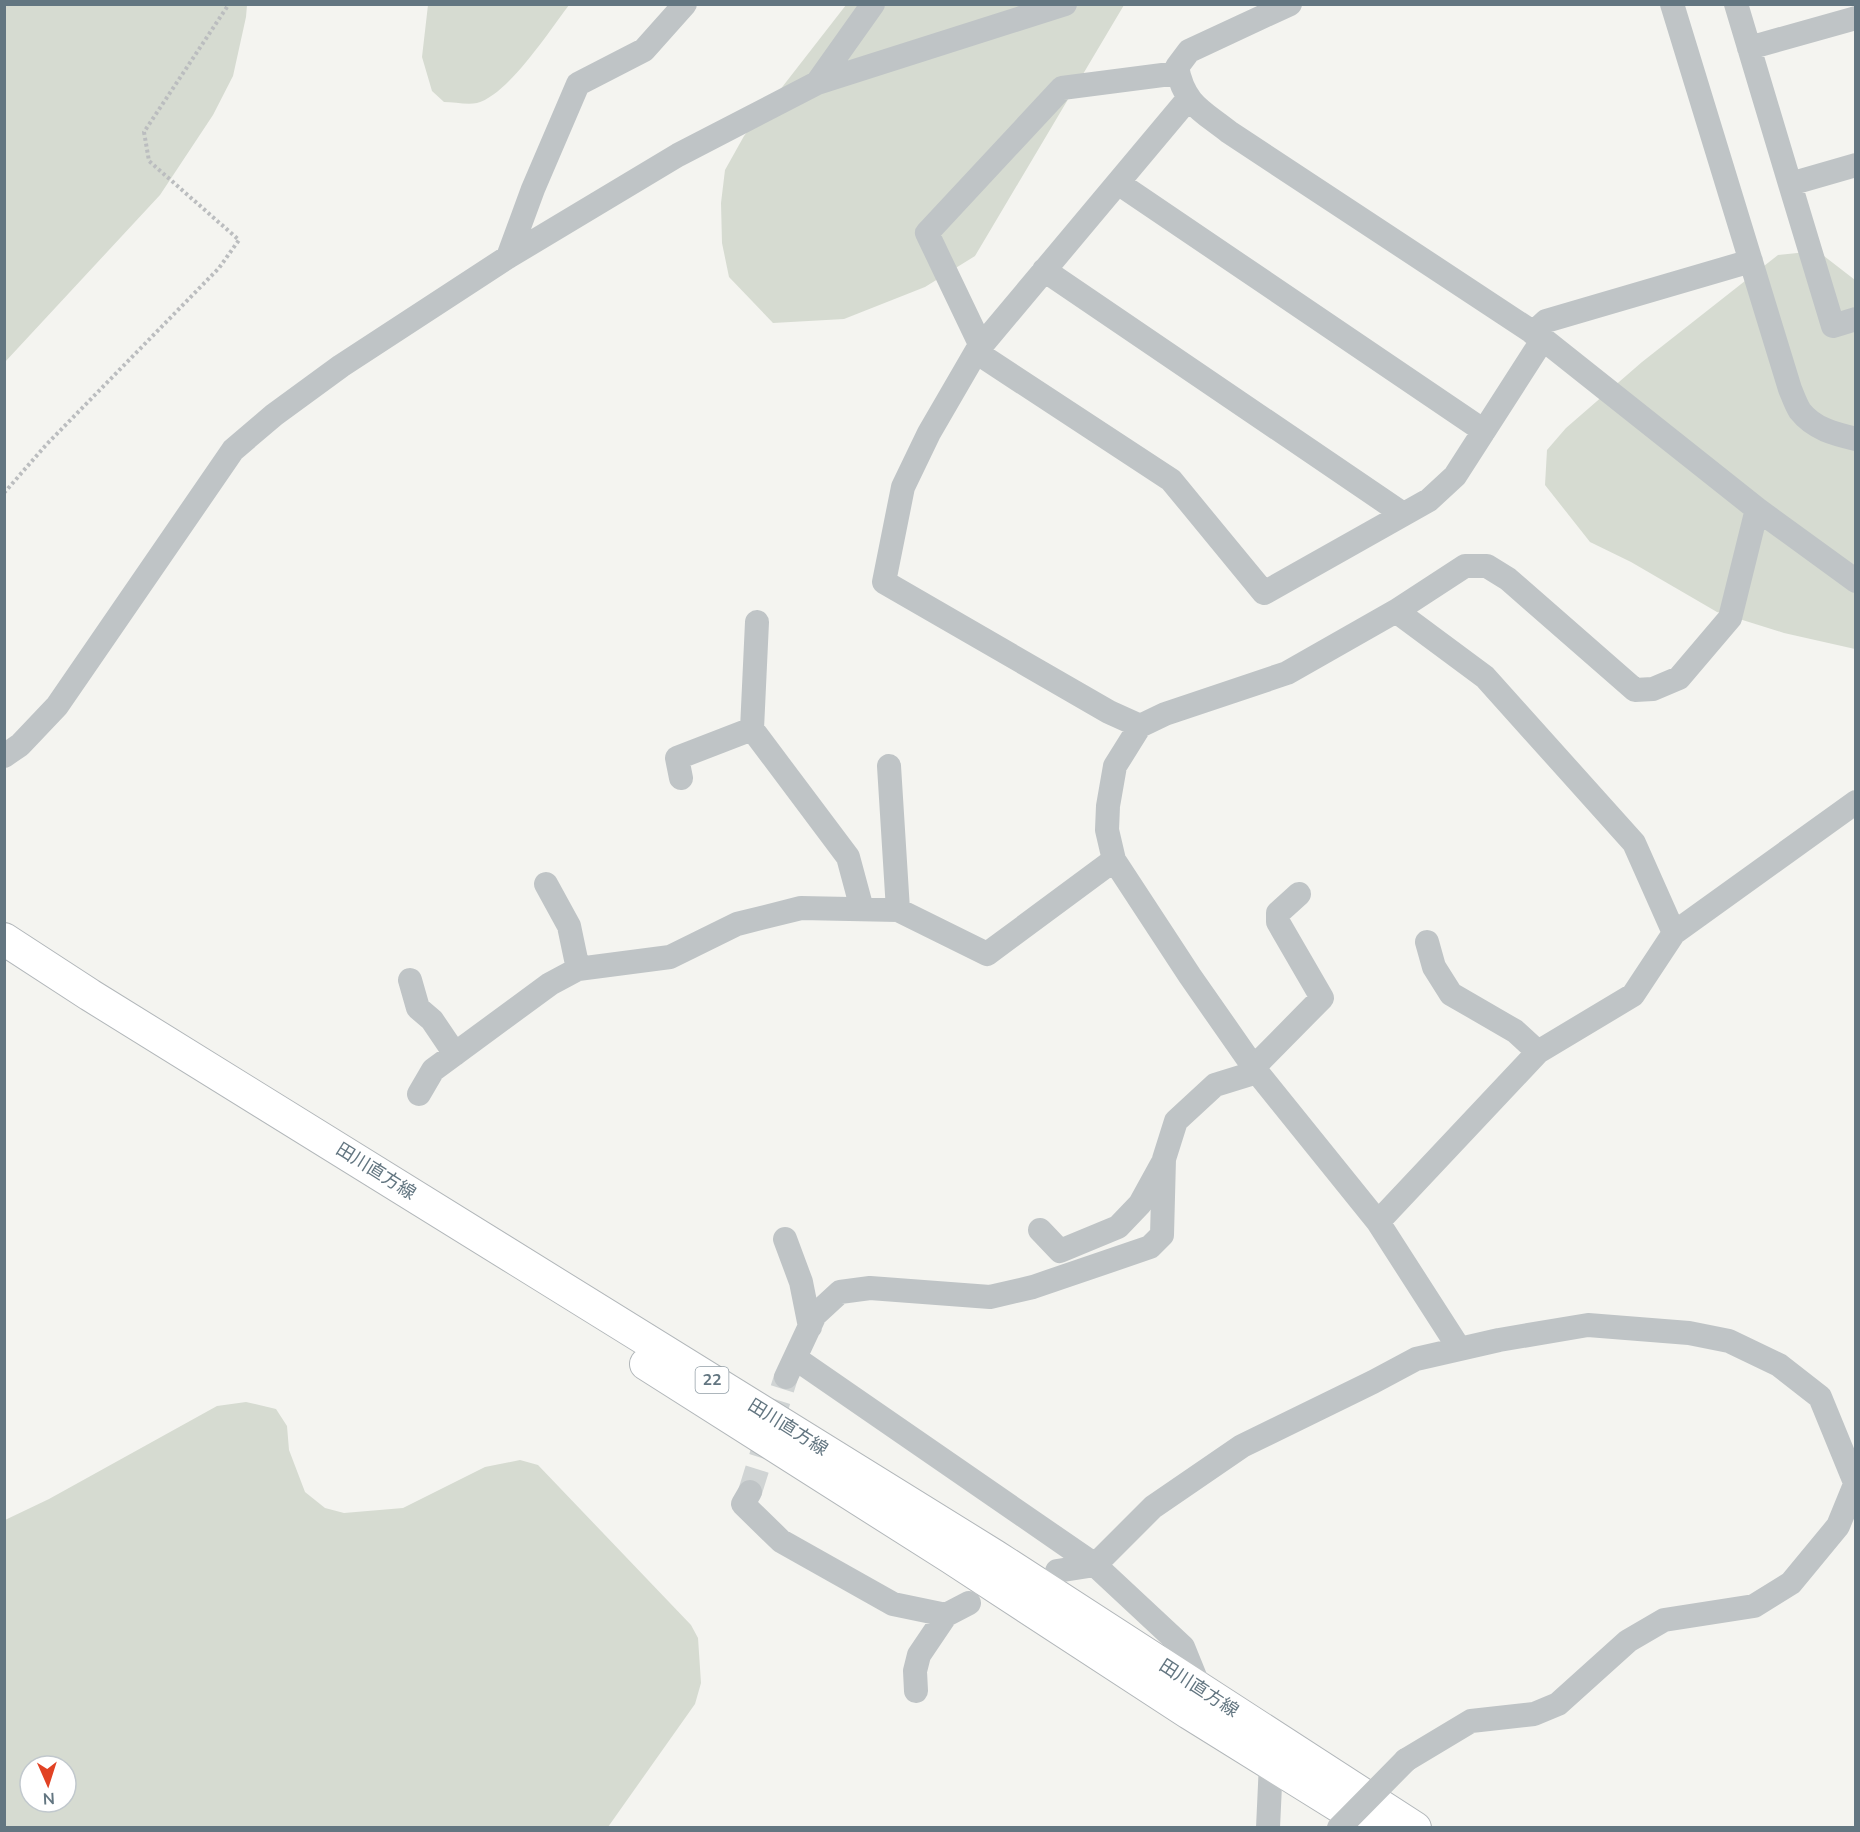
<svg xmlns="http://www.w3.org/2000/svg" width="1860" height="1832" font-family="'Nunito Sans','Noto Sans JP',sans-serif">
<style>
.green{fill:#d6dbd1;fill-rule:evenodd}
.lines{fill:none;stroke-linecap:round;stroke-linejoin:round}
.minor-tunnel{stroke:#d0d4d4;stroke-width:24;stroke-dasharray:24 12;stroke-linecap:butt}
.major-casing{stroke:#b2b7ba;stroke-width:34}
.path{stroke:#bbbdbf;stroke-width:4;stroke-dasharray:3 3;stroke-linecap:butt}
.minor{stroke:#bfc4c6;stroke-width:24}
.major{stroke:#fff;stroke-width:32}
.minor-bridge{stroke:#bfc4c6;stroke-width:24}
.labels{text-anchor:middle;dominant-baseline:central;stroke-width:6;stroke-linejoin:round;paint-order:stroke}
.shield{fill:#fff;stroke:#929fa7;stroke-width:1.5}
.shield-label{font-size:16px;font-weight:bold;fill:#637681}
.street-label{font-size:18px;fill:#637681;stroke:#fff}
</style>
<rect width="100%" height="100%" fill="#f4f4f0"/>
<!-- green -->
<path class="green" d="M5 4 247 5 246 17 233 76 213 115 160 195 5 362Z
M428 5V4L569 5C550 30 508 95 477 103 467 105 454 102 444 102L432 91 422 57Z
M846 5H1124L975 256 925 287 844 319 773 323 729 277 722 243 721 203 725 170 744 136Z
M1807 252 1824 256 1855 280V649L1784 633 1717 612 1631 562 1590 542 1545 485 1547 450 1566 428 1642 362 1778 255Z
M246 1402 276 1409 287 1426 289 1450 305 1492 325 1508 344 1513 403 1508 485 1467 520 1460 538 1465 691 1625 698 1638 701 1683 695 1704 608 1827H5V1520L49 1499 217 1406ZM30 1766H66V1802H30Z"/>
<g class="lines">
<!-- minor-tunnel -->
<path class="minor-tunnel" d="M750 1492 786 1377"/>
<!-- major casing -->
<g class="major-casing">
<path id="major" d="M4 939 90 995 995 1556 1415 1828
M646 1364 950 1557 1189 1713 1374 1828"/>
</g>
<!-- path -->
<path class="path" d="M4 493 46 445 219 268 239 240 149 161 144 132 229 4"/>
<!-- minor -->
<path class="minor" d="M1290 4 1189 51 1177 67C1184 104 1201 110 1229 132L1543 339 1757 509 1856 581
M1672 4 1790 389C1793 396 1796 405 1800 411 1814 429 1835 434 1856 439
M1736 4 1790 184
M1749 48 1856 18
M817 83 873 4
M1856 165 1790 184 1833 326 1856 319
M1118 183 1484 431
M508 257 533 189 578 84 644 50 685 4
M1044 270 1403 514
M1533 333 1546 321 1751 261
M981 346 927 233 1062 88 1178 73
M976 352 1171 480 1264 593 1429 500 1455 476 1543 339
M1396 611 1485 677 1634 843 1674 933
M1140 726 1109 712 884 582 903 487 929 433 976 352 1188 99
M752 729 757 622
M4 756 20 745 57 706 233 450 274 415 341 366 508 257 678 155 817 83 1065 4
M889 766 898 910
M681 778 677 758 752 729 848 857 862 909
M546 884 569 926 578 969
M1427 942 1434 967 1451 994 1515 1031 1538 1052
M410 980 418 1008 432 1020 455 1054
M1254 1067 1322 998 1278 922V913L1299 894
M419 1094 433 1070 550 984 578 969 670 957 737 924 801 908 898 910 987 954 1114 860
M1378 1222 1538 1052 1633 995 1674 933 1856 802
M1040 1230 1060 1251 1118 1227 1140 1204 1162 1164
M785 1239 801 1282 810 1327
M1459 1348 1378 1222 1257 1072 1190 976 1114 860 1107 830 1108 806 1115 766 1140 726 1165 714 1287 673 1396 611 1465 566H1487L1508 579 1635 690 1653 689 1679 678 1730 618 1757 509
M795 1358 1095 1565 1183 1647 1200 1689 1199 1692
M786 1377 815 1315 840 1292 870 1288 990 1297 1033 1287 1150 1247 1162 1235 1164 1159 1176 1121 1215 1085 1257 1072
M750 1492 743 1504 781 1541 893 1604 946 1615 969 1603
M1057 1571 1095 1565 1153 1507 1242 1446 1373 1382 1416 1359 1499 1340 1588 1325 1689 1333 1729 1341 1779 1365 1820 1397 1856 1485
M916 1691 915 1671 919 1655 946 1615
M1406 1760 1471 1721 1534 1714 1558 1704 1628 1641 1664 1620 1754 1606 1791 1583 1838 1526 1856 1482
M1268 1828 1271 1763"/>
<!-- major -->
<use href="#major" class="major"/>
<!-- minor-bridge -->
<path class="minor-bridge" d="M1339 1828 1406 1760"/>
</g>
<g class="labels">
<!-- shield labels -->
<rect class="shield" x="695.5" y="1367" width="33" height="26" rx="4.5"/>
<g class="shield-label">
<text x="712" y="1380">22</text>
</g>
<!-- street labels -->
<g class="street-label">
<text transform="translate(376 1171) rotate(32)">田川直方線</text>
<text transform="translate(788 1427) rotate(32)">田川直方線</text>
<text transform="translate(1199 1688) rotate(33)">田川直方線</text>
</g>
</g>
<!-- border -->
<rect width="1860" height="1832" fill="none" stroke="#637681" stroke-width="12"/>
<!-- north arrow -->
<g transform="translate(48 1784) rotate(177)"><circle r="28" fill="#ffffff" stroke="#c1c8cd" stroke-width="1.5"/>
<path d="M0-4.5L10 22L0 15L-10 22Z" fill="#e14224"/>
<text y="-9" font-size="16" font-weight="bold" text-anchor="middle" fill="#637681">N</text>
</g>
</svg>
